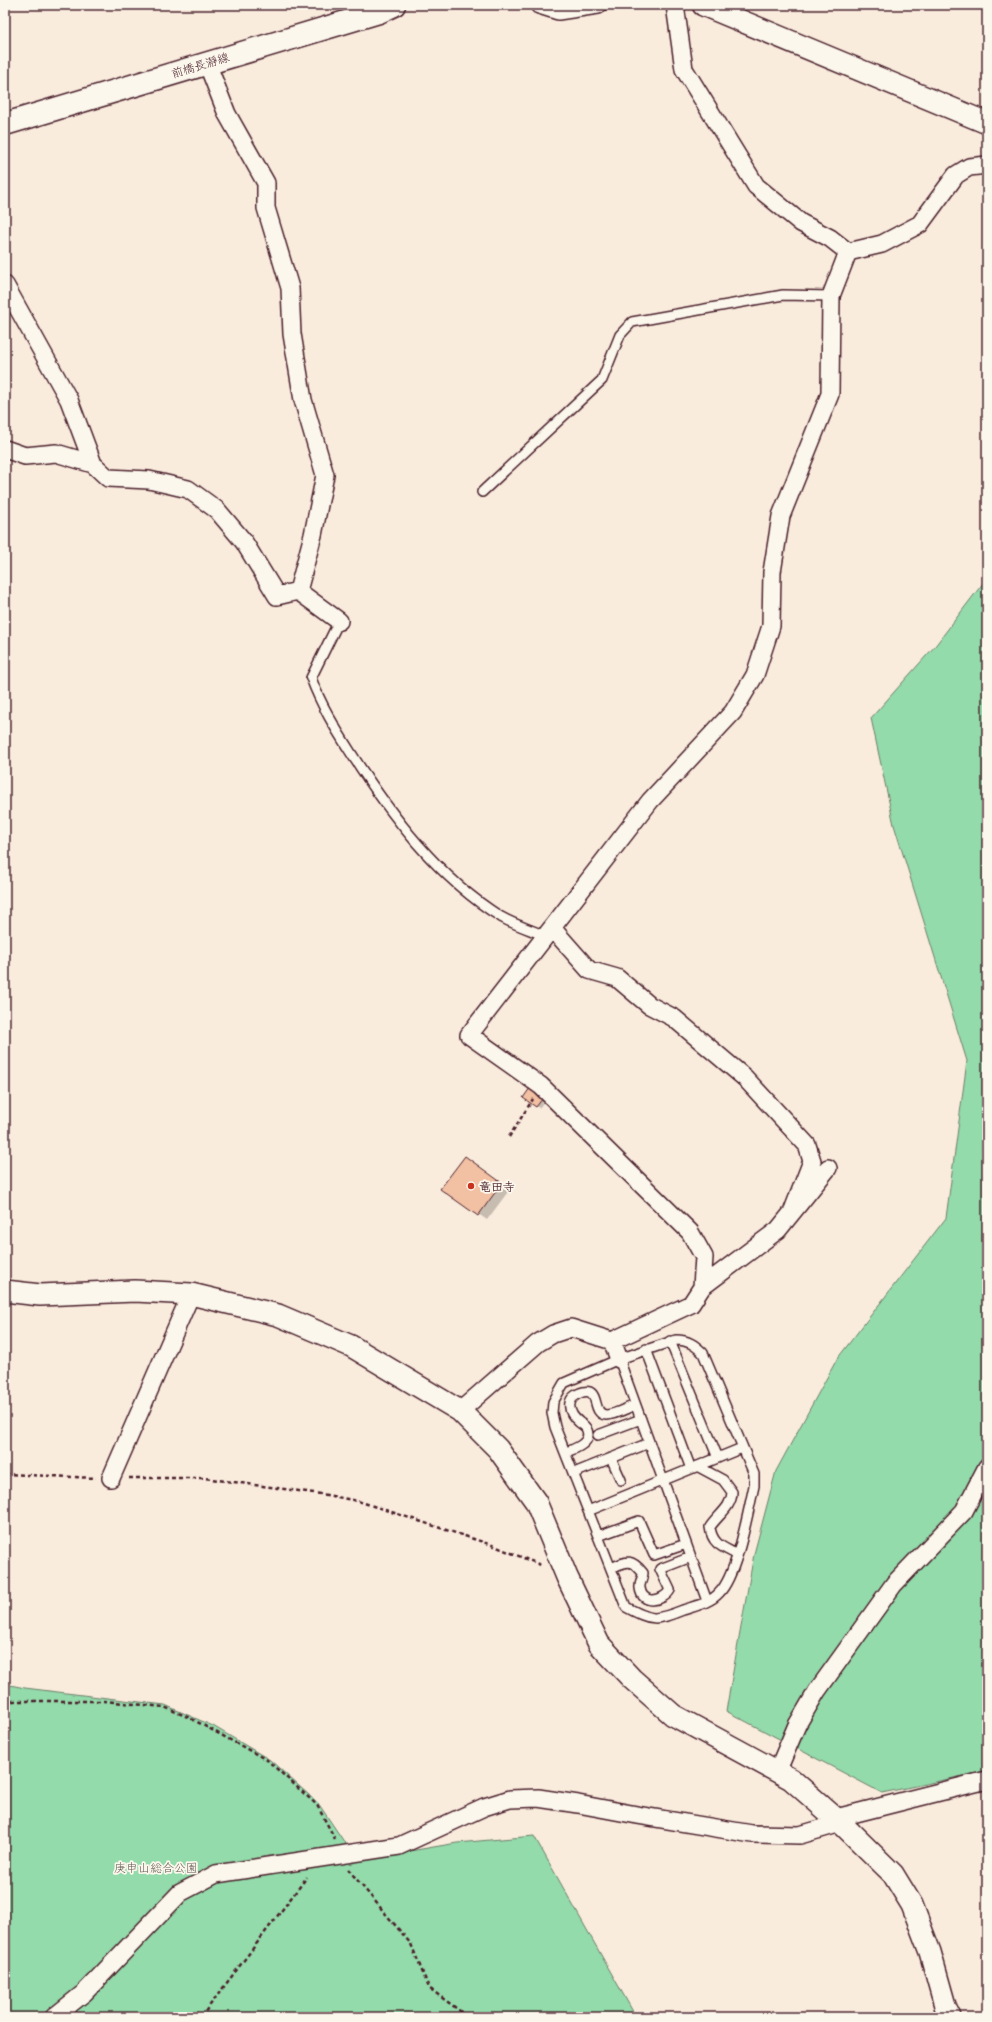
<svg xmlns="http://www.w3.org/2000/svg" width="992" height="2022" font-family="'Patrick Hand','Klee One',sans-serif">
<style>
.green{fill:#93dbaa;stroke:#6e7d6a}
.shadow{fill:#0003}
.building{fill:#f2c0a3;stroke:#4a1f2b}
.lines{fill:none;stroke-linecap:round;stroke-linejoin:round}
.service-casing{stroke:#4a1f2b;stroke-width:12}
.minor-casing{stroke:#4a1f2b;stroke-width:20}
.tertiary-casing{stroke:#4a1f2b;stroke-width:24}
.primary-casing{stroke:#4a1f2b;stroke-width:25}
.path{stroke:#4a1f2b;stroke-width:2.5;stroke-dasharray:4 3;stroke-linecap:butt}
.service{stroke:#fbf7ec;stroke-width:9}
.minor{stroke:#fbf7ec;stroke-width:17}
.tertiary{stroke:#fbf7ec;stroke-width:21}
.primary{stroke:#fbf7ec;stroke-width:22}
.poi-dot{fill:#c8321e;stroke:#fbf7ec;stroke-width:1.5}
.labels{text-anchor:middle;dominant-baseline:central;stroke-width:3.5;stroke-linejoin:round;paint-order:stroke}
.street-label{font-size:12px;fill:#4a1f2b;stroke:#fbf7ec}
.poi-label{font-size:12px;font-weight:bold;fill:#4a1f2b;stroke:#fbf7ec;text-anchor:start}
.park-label{font-size:12px;fill:#605751;stroke:#fbf7ec}
</style>
<rect width="100%" height="100%" fill="#f9ecdd"/>
<filter id="ink" filterUnits="userSpaceOnUse"><feTurbulence type="fractalNoise" baseFrequency=".025" numOctaves="2"/><feDisplacementMap in="SourceGraphic" scale="8" xChannelSelector="R" yChannelSelector="G"/><feConvolveMatrix kernelMatrix="1 2 1 2 8 2 1 2 1" color-interpolation-filters="sRGB"/></filter>
<g filter="url(#ink)">
<!-- green -->
<path class="green" d="M987 578V1771L882 1793 726 1711 754 1554 776 1471 837 1359 946 1218 967 1061 894 825 871 718 935 646Z
M5 1684 25 1688 165 1705 213 1726 270 1760 318 1803 353 1855 363 1859 457 1843 534 1836 636 2017H5Z"/>
<!-- shadow -->
<path class="shadow" d="M530 1089 545 1100 539 1108 524 1098Z
M465 1157 510 1189 487 1220 442 1189Z"/>
<!-- building -->
<path class="building" d="M530 1088 543 1098 536 1107 523 1098Z
M465 1156 502 1183 478 1216 440 1189Z"/>
<g class="lines">
<!-- service casing -->
<g class="service-casing">
<path id="service" d="M482 492 602 380 620 335 632 322 783 295 831 296
M339 621 311 678C321 705 335 728 351 753 390 814 438 878 501 917 515 925 531 930 546 936
M676 1340C688 1340 695 1345 703 1353L754 1474V1486C748 1512 737 1575 719 1593 710 1603 695 1606 683 1610 655 1621 652 1621 626 1607L555 1427 552 1413 553 1402 564 1383 619 1359Z
M670 1341 718 1458
M646 1349 691 1469
M619 1359 707 1601
M598 1435 641 1419
M566 1452C575 1449 594 1442 586 1428 584 1425 581 1424 579 1422 568 1413 565 1399 580 1393 602 1385 590 1414 606 1415 615 1415 627 1408 635 1405
M611 1458 621 1480
M697 1466 723 1480 732 1492C732 1507 718 1515 710 1527 712 1544 722 1547 736 1554
M574 1473 649 1443
M588 1511 742 1448
M598 1536 639 1521 654 1555 686 1544
M611 1568C627 1561 631 1558 643 1573 643 1578 639 1584 640 1588 642 1606 664 1601 670 1590L660 1569 691 1557"/>
</g>
<!-- minor casing -->
<g class="minor-casing">
<path id="minor" d="M539 5 558 11 598 5
M675 5 684 69 756 186 801 223 830 238 848 252
M848 252 882 244 920 224 956 175 969 167 987 165
M5 285 69 400 93 464
M5 449 25 456 56 453 93 464 108 478 149 480 188 489 217 510 244 542 277 596 298 591 313 535 325 475 303 400 292 334 290 288 266 208V183L227 114 207 63
M298 591 339 621
M552 928 589 970 617 978 649 1005 674 1018 745 1078 807 1145 812 1161 793 1210
M702 1287 778 1230 828 1168
M612 1341 619 1359
M460 1411 538 1343 553 1334 571 1328 612 1341 691 1304 702 1287 704 1257 690 1232 541 1086 469 1035 650 801 733 712 755 675 771 626 772 572 781 516 830 394 831 296 848 252
M111 1478 191 1294
M777 1772 797 1725 817 1691 894 1584 964 1511 987 1467
M836 1818 987 1780
M54 2017 84 1993 180 1893 216 1874 399 1846 484 1807 510 1799 538 1798 578 1804 637 1815 752 1834 800 1835 841 1823"/>
</g>
<!-- tertiary casing -->
<g class="tertiary-casing">
<path id="tertiary" d="M703 5 987 123
M5 1291 40 1295 135 1291 191 1294 278 1315 351 1346 460 1411 498 1449 536 1502 567 1577 599 1644 632 1679 673 1715 791 1779 841 1823 893 1874 912 1905 930 1952 946 2009 950 2017"/>
</g>
<!-- primary casing -->
<g class="primary-casing">
<path id="primary" d="M5 124 379 12 394 5"/>
</g>
<!-- path -->
<path class="path" d="M509 1137 533 1099
M5 1474 96 1478
M129 1478H204L321 1494 358 1501 492 1545 543 1566
M5 1701H104L164 1707 190 1718 267 1760 317 1805 335 1839
M348 1869 411 1944 429 1988 468 2017
M201 2017 307 1877"/>
<!-- service -->
<use href="#service" class="service"/>
<!-- minor -->
<use href="#minor" class="minor"/>
<!-- tertiary -->
<use href="#tertiary" class="tertiary"/>
<!-- primary -->
<use href="#primary" class="primary"/>
</g>
</g>
<!-- markers -->
<circle class="poi-dot" cx="471" cy="1186" r="4"/>
<g class="labels">
<!-- street labels -->
<g class="street-label">
<text transform="translate(200 65) rotate(-17)">前橋長瀞線</text>
</g>
<!-- poi labels -->
<g class="poi-label">
<text x="479" y="1186">竜田寺</text>
</g>
<!-- park labels -->
<g class="park-label">
<text x="156" y="1867">庚申山総合公園</text>
</g>
</g>
<!-- margin -->
<rect width="992" height="2022" fill="none" stroke="#fbf7ec" stroke-width="20"/>
<rect x="10" y="10" width="972" height="2002" fill="none" stroke="#4a1f2b" stroke-width="1.5" filter="url(#ink)"/>
</svg>
